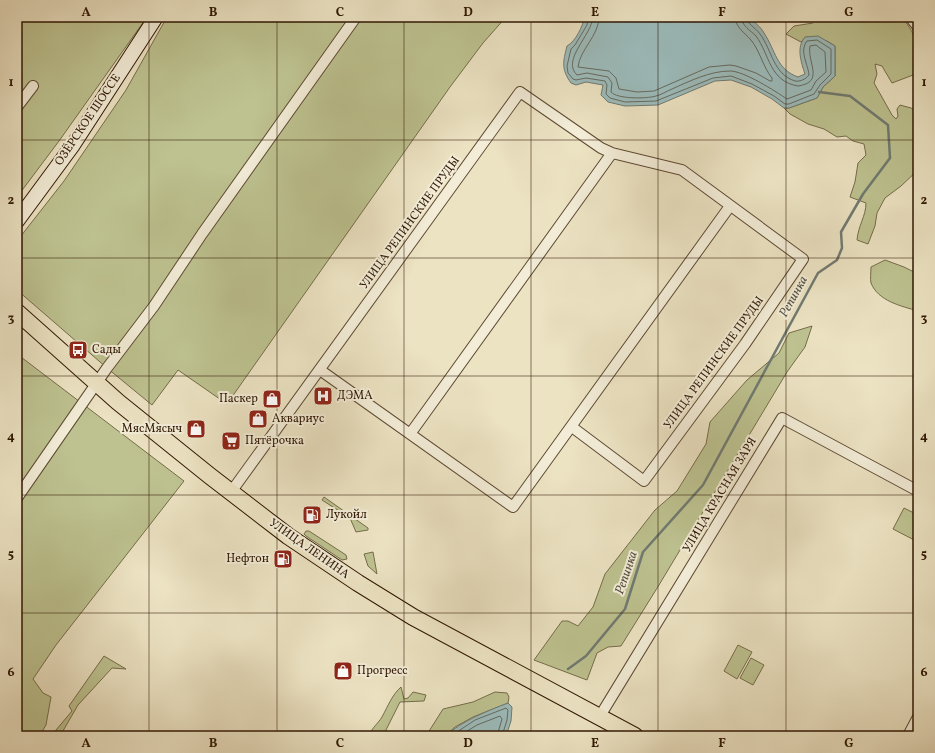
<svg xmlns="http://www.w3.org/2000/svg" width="935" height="753" font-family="Vollkorn,serif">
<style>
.green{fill:#bdc290;stroke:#766c4a}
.water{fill:#9cbcbc;stroke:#707a72}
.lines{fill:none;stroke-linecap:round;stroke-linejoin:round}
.shore{stroke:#666a60;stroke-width:1}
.stream{stroke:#707a72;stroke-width:2.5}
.minor-casing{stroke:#5e4a33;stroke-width:12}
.tertiary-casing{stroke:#5e4a33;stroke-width:14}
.secondary-casing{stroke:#2f1703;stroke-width:16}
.primary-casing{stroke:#2f1703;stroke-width:18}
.minor{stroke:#f3edd8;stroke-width:10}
.tertiary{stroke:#f3edd8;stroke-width:12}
.secondary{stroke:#f3edd8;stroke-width:14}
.primary{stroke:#ece3c3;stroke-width:16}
.grid{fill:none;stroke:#2f1703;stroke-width:1;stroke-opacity:0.55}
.labels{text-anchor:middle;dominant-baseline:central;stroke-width:4;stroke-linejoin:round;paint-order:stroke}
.street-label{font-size:12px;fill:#2f1703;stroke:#f3edd8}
.poi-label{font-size:12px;fill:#2f1703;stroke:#f3edd8;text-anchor:start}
.water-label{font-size:13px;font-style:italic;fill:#555144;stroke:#f3edd8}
.neatline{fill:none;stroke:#2f1703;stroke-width:1.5}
.grid-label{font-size:13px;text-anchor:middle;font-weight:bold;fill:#2f1703}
</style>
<rect width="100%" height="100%" fill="#ece3c3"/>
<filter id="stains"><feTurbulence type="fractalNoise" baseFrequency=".005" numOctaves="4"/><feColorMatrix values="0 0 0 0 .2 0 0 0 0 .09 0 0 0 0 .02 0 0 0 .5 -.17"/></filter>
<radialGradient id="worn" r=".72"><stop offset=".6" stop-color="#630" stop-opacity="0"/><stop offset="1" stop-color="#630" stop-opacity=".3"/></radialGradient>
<!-- green -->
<path class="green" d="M17 17H147L59 141 17 197Z
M167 17H506L483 43 450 87 227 404 178 370 152 405 107 368 17 290V241L64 181 126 90Z
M811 17H902C918 38 918 44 918 69L913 75 892 83 882 66 875 64 877 74 874 83 892 115 896 119 898 116 897 109 900 105 911 108 918 112V170L901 186 885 198 877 213 875 226 868 244 857 240C858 226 866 216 866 203L850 197 855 182 858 163 866 155 864 144 853 141 846 136 837 137 824 129 808 124 790 114 784 108H789L817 98 823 87 835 76V46L827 41 806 37 801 42 786 34 794 26 813 23Z
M885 260 904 267 918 274V311C901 306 878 301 871 283 870 279 871 272 871 267Z
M812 326 805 347 787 372 659 585 621 646 608 647 597 653 587 680 534 660 562 621H568L578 626 593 607 605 574 655 510 677 491 706 444 710 422 747 380 779 353 789 333Z
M17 354 184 481 56 645 33 679 43 693 51 697 46 725 40 735 41 736H17Z
M324 497 368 528V530L356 532 350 518 322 500Z
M904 508 918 515V542L893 529Z
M306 531H309L346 555 347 559 342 560 306 536 304 534Z
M373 552 377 574 368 566 364 554Z
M738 645 752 652 737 679 724 671Z
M104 656 126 669 112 668 78 705 60 736H51L72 711 69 706Z
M751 658 764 665 753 685 740 678Z
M401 687 404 699 408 698 413 692 426 695 424 701 400 702 383 736H369C373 726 377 725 382 717 388 706 392 695 401 687Z
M495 692 507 693 509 697 508 703 473 717 455 727 445 736H426L443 709 473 702Z"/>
<!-- water -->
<path class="water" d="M585 17H749C754 22 761 27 764 33 776 51 776 69 798 77L805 74C801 62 796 47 805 37L818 36 835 46V76L823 87 817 98 789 108H784L772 99 751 87 731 80 715 81 658 105 625 106 608 102 601 95 603 85 586 82 576 85 571 83C561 69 563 62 567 46 576 41 582 27 585 17Z
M508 703 512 707 511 721 506 736H445C464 720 485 712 508 703Z"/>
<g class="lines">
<!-- shore -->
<path class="shore" d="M588 17 587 25 575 45 571 49 567 66 568 73 573 79 576 80 586 78 605 81 607 85 606 94 610 98 625 102 656 101 713 78 731 76 752 84 774 96 785 104H789L814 94 820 85 831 74V49L817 40 807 41C799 51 808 64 809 75 806 79 800 82 795 81 773 74 772 50 760 34 756 28 747 24 746 17
M593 17C592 35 561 60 577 75L587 73 608 77 612 83 611 92C617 99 646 99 656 96 661 95 667 91 672 89 690 81 710 71 730 71 744 71 775 91 787 99L811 90 816 81 826 72 825 52 816 45 810 46C807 63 825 82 798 86 769 81 770 55 756 36 750 30 742 26 741 17
M599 17C599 36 580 49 578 67L609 71 616 78 619 89 637 92 654 91 709 67 730 65 736 66 756 73 770 81H772V78C763 67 760 51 751 40 744 32 736 28 735 17
M451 736 475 720 506 708 508 710 507 720 502 736
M459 736 477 725 500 716 502 719 497 736"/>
<!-- stream -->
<path class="stream" d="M568 669 586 656 625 609 643 552 703 485 818 273 837 260 842 248 841 232 863 194 890 158 888 125 850 96 819 92"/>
<!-- minor casing -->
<g class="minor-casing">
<path id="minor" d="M910 17 918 27
M17 107 33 86
M320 370 513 507 730 206
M410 434 612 153
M231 492 520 92 601 148 612 153 682 170 803 259 745 344 644 481 572 427
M17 498 107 368 154 306 202 234 356 17
M600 716 782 418 918 491"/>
</g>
<!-- tertiary casing -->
<g class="tertiary-casing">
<path id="tertiary" d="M909 736 918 719"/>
</g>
<!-- secondary casing -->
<g class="secondary-casing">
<path id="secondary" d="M17 221 73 145 156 17"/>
</g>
<!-- primary casing -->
<g class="primary-casing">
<path id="primary" d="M17 312 118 402 210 476 288 536 358 583 413 617 635 736"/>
</g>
<!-- minor -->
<use href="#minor" class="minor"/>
<!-- tertiary -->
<use href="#tertiary" class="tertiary"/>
<!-- secondary -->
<use href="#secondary" class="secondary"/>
<!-- primary -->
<use href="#primary" class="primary"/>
</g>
<!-- grid -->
<path class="grid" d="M149 17V736M277 17V736M404 17V736M531 17V736M658 17V736M786 17V736M17 140H918M17 258H918M17 376H918M17 495H918M17 613H918"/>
<!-- icons -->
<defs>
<g id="bus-square" transform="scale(1)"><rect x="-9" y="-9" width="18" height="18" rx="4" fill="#8f2418" stroke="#f3edd8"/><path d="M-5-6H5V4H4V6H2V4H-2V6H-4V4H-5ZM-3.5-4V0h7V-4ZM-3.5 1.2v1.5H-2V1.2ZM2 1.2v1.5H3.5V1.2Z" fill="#fff"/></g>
<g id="hospital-square" transform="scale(1)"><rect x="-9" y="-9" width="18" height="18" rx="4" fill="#8f2418" stroke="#f3edd8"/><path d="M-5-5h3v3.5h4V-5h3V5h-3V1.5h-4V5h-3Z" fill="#fff"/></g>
<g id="shop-square" transform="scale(1)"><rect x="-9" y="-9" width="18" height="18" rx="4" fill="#8f2418" stroke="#f3edd8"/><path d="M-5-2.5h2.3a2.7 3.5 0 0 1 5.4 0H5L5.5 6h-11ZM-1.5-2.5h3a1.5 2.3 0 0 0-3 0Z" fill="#fff"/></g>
<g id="supermarket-square" transform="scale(1)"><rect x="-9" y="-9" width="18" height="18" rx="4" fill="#8f2418" stroke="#f3edd8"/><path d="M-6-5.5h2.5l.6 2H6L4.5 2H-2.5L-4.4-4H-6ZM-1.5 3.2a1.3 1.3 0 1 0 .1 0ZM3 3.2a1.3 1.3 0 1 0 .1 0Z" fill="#fff"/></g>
<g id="fuel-square" transform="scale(1)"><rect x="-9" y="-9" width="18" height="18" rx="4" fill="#8f2418" stroke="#f3edd8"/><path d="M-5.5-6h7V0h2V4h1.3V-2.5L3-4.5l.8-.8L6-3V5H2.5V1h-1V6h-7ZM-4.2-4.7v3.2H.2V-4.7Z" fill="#fff"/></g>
</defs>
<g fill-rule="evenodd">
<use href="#bus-square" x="78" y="350"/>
<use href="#hospital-square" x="323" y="396"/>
<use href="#shop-square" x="272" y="399"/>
<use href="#shop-square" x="258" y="419"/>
<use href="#shop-square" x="196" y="429"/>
<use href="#supermarket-square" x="231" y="441"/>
<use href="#fuel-square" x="312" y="515"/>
<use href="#fuel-square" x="283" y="559"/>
<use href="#shop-square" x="343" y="671"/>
</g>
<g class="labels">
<!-- street labels -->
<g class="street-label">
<text transform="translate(88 120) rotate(-56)">ОЗЁРСКОЕ ШОССЕ</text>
<text transform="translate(410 223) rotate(-54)">УЛИЦА РЕПИНСКИЕ ПРУДЫ</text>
<text transform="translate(714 363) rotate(-54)">УЛИЦА РЕПИНСКИЕ ПРУДЫ</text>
<text transform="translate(720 495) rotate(-59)">УЛИЦА КРАСНАЯ ЗАРЯ</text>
<text transform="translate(309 549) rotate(35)">УЛИЦА ЛЕНИНА</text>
</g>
<!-- poi labels -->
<g class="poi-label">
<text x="92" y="350">Сады</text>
<text x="337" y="396">ДЭМА</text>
<text x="258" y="399" text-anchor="end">Паскер</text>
<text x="272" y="419">Аквариус</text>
<text x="182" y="429" text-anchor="end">МясМясыч</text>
<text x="245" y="441">Пятёрочка</text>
<text x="326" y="515">Лукойл</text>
<text x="269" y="559" text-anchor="end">Нефтон</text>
<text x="357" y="671">Прогресс</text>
</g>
<!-- water labels -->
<g class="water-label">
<text transform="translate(794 297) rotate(-61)">Репинка</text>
<text transform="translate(627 573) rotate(-71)">Репинка</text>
</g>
</g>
<!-- margin -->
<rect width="935" height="753" fill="none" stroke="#ece3c3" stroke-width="44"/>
<rect x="22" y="22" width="891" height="709" class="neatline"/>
<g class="grid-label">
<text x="86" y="16">A</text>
<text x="213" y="16">B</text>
<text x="340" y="16">C</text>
<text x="468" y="16">D</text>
<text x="595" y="16">E</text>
<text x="722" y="16">F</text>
<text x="849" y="16">G</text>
<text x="11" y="86">1</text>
<text x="924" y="86">1</text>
<text x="11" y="204">2</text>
<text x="924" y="204">2</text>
<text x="11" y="322">3</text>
<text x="924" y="322">3</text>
<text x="11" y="440">4</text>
<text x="924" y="440">4</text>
<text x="11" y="558">5</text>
<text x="924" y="558">5</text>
<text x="11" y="676">6</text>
<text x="924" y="676">6</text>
<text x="86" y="747">A</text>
<text x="213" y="747">B</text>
<text x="340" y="747">C</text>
<text x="468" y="747">D</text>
<text x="595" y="747">E</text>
<text x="722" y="747">F</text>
<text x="849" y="747">G</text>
</g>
<rect width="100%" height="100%" filter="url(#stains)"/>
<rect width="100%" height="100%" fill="url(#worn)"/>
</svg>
